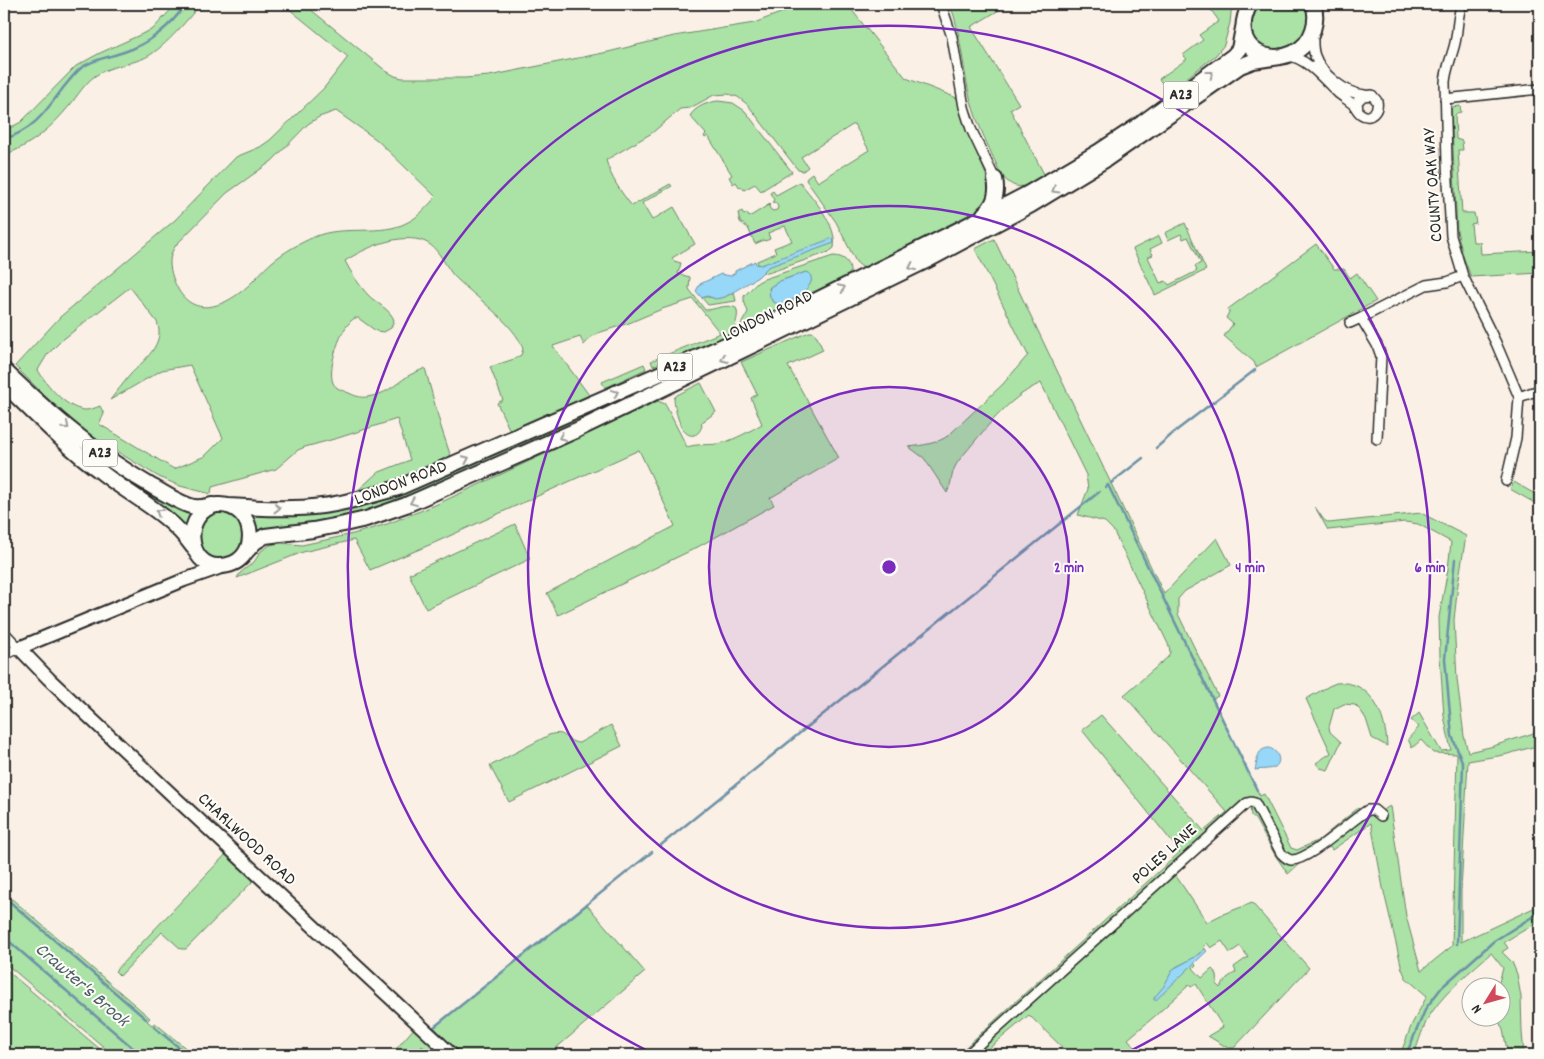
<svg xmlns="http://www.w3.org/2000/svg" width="1544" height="1059" font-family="Dekko,sans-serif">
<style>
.green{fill:#abe2a6;stroke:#6b8668;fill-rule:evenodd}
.water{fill:#97d7f8;stroke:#6c92a6}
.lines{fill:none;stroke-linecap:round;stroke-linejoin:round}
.stream{stroke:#6c92a6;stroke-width:2.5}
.street-casing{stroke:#2b2b2b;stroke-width:12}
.secondary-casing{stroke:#2b2b2b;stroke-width:16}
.primary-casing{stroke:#2b2b2b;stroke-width:18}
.street{stroke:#fdfcf7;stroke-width:9}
.secondary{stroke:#fdfcf7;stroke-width:12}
.primary{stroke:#fdfcf7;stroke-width:14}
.oneway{stroke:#9e9e9b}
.ring{fill:none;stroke:#7b2cbf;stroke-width:2.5}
.labels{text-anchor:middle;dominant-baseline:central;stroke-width:4;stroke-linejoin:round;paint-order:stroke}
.shield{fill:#fdfcf7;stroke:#6a6a68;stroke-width:1}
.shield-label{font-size:16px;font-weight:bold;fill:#2b2b2b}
.street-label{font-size:18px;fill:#2b2b2b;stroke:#fdfcf7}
.water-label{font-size:19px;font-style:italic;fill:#4b5f68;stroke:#fdfcf7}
.centre{fill:#7b2cbf;stroke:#fdfcf7;stroke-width:2.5}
.ring-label{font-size:15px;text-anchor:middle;font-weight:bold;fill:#7b2cbf;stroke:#fdfcf7;stroke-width:4;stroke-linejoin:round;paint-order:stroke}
</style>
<rect width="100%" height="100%" fill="#fbf0e6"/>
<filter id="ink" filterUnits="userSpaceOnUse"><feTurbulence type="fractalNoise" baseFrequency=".02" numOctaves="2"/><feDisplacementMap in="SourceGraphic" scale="10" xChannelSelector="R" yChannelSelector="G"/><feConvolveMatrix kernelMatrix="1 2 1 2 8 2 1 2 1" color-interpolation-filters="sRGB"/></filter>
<g filter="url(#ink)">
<!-- green -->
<path class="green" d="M176 4H200C188 20 161 52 142 59 127 65 109 66 95 76 85 83 78 95 70 105 52 127 31 146 4 155V131L21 122 76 66 100 53 153 29Z
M283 4H304L386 71 395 76 402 78H465L489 76 608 52 674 36 754 23 804 4H847L906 78 957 98 964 123 987 177 991 192 984 207 867 266 862 267 856 262 836 222 806 180 808 176 812 173 818 182 869 150 854 124 801 157 808 167 803 171 798 170 748 105 738 97 728 94 714 95 690 108 680 109 652 133 606 160C611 178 620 191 632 206L670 184 672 186 642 203 652 220 674 207 695 244 672 258 674 261 681 263 678 274 690 277 689 289 705 310C715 310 727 303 736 308 740 316 734 323 735 332L653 366 651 361 720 333 693 299 662 309 629 323 598 333 590 338 584 345 580 337 553 346 589 395 511 433 497 403 503 400 490 367 514 359 521 355 523 349C516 324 472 295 453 275 443 262 437 244 420 240 396 234 365 248 345 261 351 273 359 285 368 295 376 303 390 309 394 320L391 328 384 332 376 331 358 318H355C341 325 327 368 333 383 336 389 344 391 349 393 355 396 361 398 367 397 387 394 393 386 408 376 413 373 419 371 425 368L441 427 451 457 375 488 355 493 377 473 410 460 397 419 338 438 305 447 298 450 276 469 212 487 211 494 180 486 159 477 88 434 52 403 15 366 60 317 175 220 236 157 260 147 270 140 324 88 348 57ZM336 111 377 140 436 197C428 205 419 217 408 222 382 237 343 224 314 237 300 243 284 252 272 262 261 271 253 283 242 291 214 313 186 315 173 278 169 266 168 256 176 245L227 193 272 161 308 124 319 117ZM130 287 157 322C166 344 143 361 130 375 123 383 117 392 110 400L162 370 190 365 223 438 205 456 174 469 99 424 104 414 100 406C95 408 90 410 85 410 66 409 46 384 38 370L47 355 61 341Z
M950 4H1009L971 27 1019 104 1010 109 1045 176C1035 181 1024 190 1013 185 1002 180 998 167 993 157 984 137 974 116 969 93 962 63 961 33 950 4Z
M1218 4 1220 7 1224 4H1232L1230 23 1224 45 1216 55 1184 80 1170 94 1159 79 1187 59 1183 55 1203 40 1199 35 1219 21 1211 10Z
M1260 4H1305C1309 10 1309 15 1308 22 1300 55 1251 58 1251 28 1250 19 1253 11 1260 4Z
M718 101 733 103 745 111 792 172 761 191 755 184 744 190 742 187 740 188 736 182 733 184 729 177 732 175 708 136 705 138 704 136 706 134 690 116C695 107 708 102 718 101Z
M1460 106 1461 112 1457 113 1455 115 1456 139 1462 141 1463 150H1458L1462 213H1474L1476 223 1471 224 1473 242H1480L1481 254 1540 251V273L1471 277 1463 256 1457 231 1451 107Z
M800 182C813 199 838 225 834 248L829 252 768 273 761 272 757 261 776 253 774 248 792 241 785 226 768 233 770 239 765 241 764 240 755 244 748 228 740 222 738 213 742 211 744 215 747 213 749 217 770 204 769 207 771 210 773 211 777 210 778 207 776 203 772 202 774 200 770 193 773 191 776 195Z
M1185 223 1206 270 1155 295 1133 249 1159 236 1162 243 1150 249 1153 255 1148 257 1160 283 1166 281 1169 285 1197 271 1195 266 1201 263 1188 237 1183 239 1181 234 1168 240 1165 233Z
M994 239 1164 594 1217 538 1231 565 1185 591 1178 599V614L1218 696 1213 699 1260 796 1264 794 1291 848 1297 850 1319 840 1358 808 1365 815 1380 812 1390 806 1406 916 1421 971 1452 946 1457 754 1433 753 1421 740 1412 748 1408 739 1419 727 1411 720 1419 713 1441 751 1451 750 1444 716 1440 657 1439 617 1448 569 1451 542 1418 524 1405 522 1328 530 1315 507 1324 520 1329 523 1421 513 1466 536 1458 584 1454 620 1457 679 1464 736 1468 752 1490 747 1540 731V745L1504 755 1468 761 1461 891V942L1540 905V921L1504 942 1508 948 1502 952 1512 962 1517 974 1521 997 1522 1032 1524 1055H1508L1503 1030 1497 1017 1502 1016V986H1498L1503 968 1491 953C1471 971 1447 990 1432 1012 1423 1025 1419 1041 1414 1055H1400L1412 1024 1427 996 1406 978 1402 969 1383 888 1371 823 1332 850 1330 847 1309 855 1288 874 1275 855 1255 819 1251 816 1250 806 1174 873 1207 922 1223 914 1252 903 1309 968 1234 1048H1228L1208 1036 1223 1027 1196 984 1191 987 1189 985 1155 1016 1128 1039 1142 1055H1070L1029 1015 981 1055H957L1180 852 1082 730 1101 715 1204 831 1227 812 1124 695 1168 657 1170 652 1169 646 1113 530 1105 522 1078 515 1088 489 1086 475 1041 383C1007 398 984 431 960 459 949 473 954 479 947 493L924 458 909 447C923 445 937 444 949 435L1003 384 1028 355 975 249ZM1222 941 1230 953 1240 946 1248 957 1234 967 1236 972 1227 978 1220 988 1216 984C1219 978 1217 973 1212 969L1202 978 1193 968 1196 965 1194 963 1186 970 1176 967 1192 959 1205 949 1204 946 1207 943 1211 948Z
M1316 244 1334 269H1344L1350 278 1357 273 1376 301 1256 367 1254 362 1224 336 1233 324 1226 318 1229 312 1228 309Z
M833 256C845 256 851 263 850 274L785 307 740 331V326L748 312 744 301V296L758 282 764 279ZM806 272 810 274C814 290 786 310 772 301L769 288C780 279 793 277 806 272Z
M734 292 736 301 708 305 702 298C708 295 712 299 718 298 724 298 729 295 734 292Z
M832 302 469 474 368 513 257 534V533L254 521 250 514 346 506Z
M809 332H812L816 335 823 350 788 366 839 458 770 498 774 505 694 549 558 615 547 593 675 526 639 450 434 543 370 570 354 540 303 552 237 578 240 573 254 562 261 551 270 545 281 543 302 545 353 534 387 524 433 506 658 401 665 404 687 447C699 443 711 446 722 443 736 439 750 431 762 424L751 398 757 394 741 362Z
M644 364 646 369 605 388 602 382Z
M701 383 716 412 701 423 702 426C700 431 698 434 694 435 681 439 674 407 674 398L677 395Z
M72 440 193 510 187 529 105 468Z
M1514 482 1540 497V506L1510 489Z
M217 511 230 512 244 526C243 533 244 543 240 549 229 567 197 558 197 537 197 531 201 523 203 518Z
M515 524 530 559 426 609 409 574Z
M1336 683C1372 679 1386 717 1387 746L1372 738 1366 719 1361 711 1355 705 1344 704 1334 709 1329 727 1330 732 1341 742 1328 770 1320 768 1316 763 1331 753 1306 699 1329 686Z
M611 725 622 746 509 802 490 766 549 735C567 729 565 742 579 743Z
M227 853 255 879 186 949H181L162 932 120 976 115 971Z
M4 898 9 902 12 899 150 1018 147 1021 152 1025 155 1023 194 1055H113L4 962Z
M587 905 645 972 548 1055H462L434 1027Z
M4 968 107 1055H4Z
M415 1027 444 1055H432L422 1046 414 1055H391Z"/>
<!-- water -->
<path class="water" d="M833 238 834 243 768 267 758 277 725 297 716 299 707 296 702 298 696 291 700 284 721 274 730 276 735 273V271L755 261 756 264 761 265Z
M806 272 810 274C811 277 812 279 811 282 808 292 779 313 771 299 769 295 769 291 770 287L780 281Z
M1269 748C1277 750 1283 761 1275 767 1270 770 1260 769 1255 770 1258 760 1256 749 1269 748Z
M1205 949 1207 951 1156 1000H1154V998L1164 986 1173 969 1195 957Z"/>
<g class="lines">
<!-- stream -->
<path class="stream" d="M4 139C33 131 46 111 63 88 69 81 74 74 81 68 93 59 110 57 124 52 149 44 171 26 186 4
M1156 448 1177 430 1255 370
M1111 483 1143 458
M1106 487 1108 485 1257 790
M1455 559 1445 659 1452 736 1463 764 1457 944
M661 845 1099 492
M10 902 146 1019
M4 937 141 1055
M154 1027 188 1055
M434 1027 652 852
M1406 1055 1426 1008 1442 987 1494 941 1540 912"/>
<!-- street casing -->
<g class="street-casing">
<path id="street" d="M941 4 952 37 964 107 971 129 995 179
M1462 4C1457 16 1458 30 1455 43 1452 56 1446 69 1445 82L1447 163 1451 236 1463 276 1496 343 1519 397 1516 438 1506 481
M1313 33C1313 41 1312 48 1315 56 1321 74 1346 94 1365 95
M1288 56C1306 57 1325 81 1338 93 1343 97 1349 101 1354 105 1356 108 1358 112 1361 114 1371 121 1379 110 1377 101L1372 95 1363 96 1357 102 1358 110
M1445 99 1540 89
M1350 323 1361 318
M1519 397 1533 392H1540
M1377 439 1381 356 1377 345 1361 318 1426 285 1447 282 1463 276
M4 632 19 648 4 655
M967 1055 1247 803 1251 802 1255 803 1281 853C1284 856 1286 859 1291 860 1309 861 1351 820 1368 810H1374L1381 816"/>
</g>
<!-- secondary casing -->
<g class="secondary-casing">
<path id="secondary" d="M224 566 184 580 19 648 49 679 170 793 452 1055"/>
</g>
<!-- primary casing -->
<g class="primary-casing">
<path id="primary" d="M1250 4C1221 60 1298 76 1313 30 1316 21 1316 12 1313 4
M984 214C995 204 998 193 995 179
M4 370C50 414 97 455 153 487 166 494 180 504 194 507 201 508 207 506 213 505
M4 384C35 414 66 446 101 472 132 497 169 513 193 547
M217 505C258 502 263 566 219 566 187 567 181 512 217 505Z
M228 506C259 508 291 510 322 506 348 503 373 495 398 488L730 343 962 228 1027 194 1098 152 1142 123 1233 56 1239 49 1244 23
M246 552 255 542 265 536 313 530 344 524 366 519 406 505 577 430 768 338 926 261 1031 205 1105 160 1240 66 1253 61 1280 57"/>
</g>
<!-- street -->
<use href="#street" class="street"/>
<!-- secondary -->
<use href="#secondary" class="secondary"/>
<!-- primary -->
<use href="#primary" class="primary"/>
</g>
<!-- one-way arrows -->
<defs><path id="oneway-chevron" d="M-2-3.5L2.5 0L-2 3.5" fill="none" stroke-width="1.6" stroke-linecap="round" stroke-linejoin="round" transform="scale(1.25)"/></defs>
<g class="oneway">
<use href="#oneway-chevron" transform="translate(1210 74) rotate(-37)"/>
<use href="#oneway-chevron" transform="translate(1055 190) rotate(149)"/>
<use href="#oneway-chevron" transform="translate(912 267) rotate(155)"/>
<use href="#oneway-chevron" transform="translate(842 288) rotate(-26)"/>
<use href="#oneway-chevron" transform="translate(724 359) rotate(155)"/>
<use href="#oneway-chevron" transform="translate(615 393) rotate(-24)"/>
<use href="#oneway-chevron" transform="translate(66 426) rotate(40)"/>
<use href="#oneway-chevron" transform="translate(562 437) rotate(156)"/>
<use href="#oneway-chevron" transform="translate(466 459) rotate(-24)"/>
<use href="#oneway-chevron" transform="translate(413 502) rotate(158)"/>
<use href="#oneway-chevron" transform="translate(277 508)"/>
<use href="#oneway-chevron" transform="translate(159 512) rotate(-145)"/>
</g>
</g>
<!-- distance rings -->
<circle cx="889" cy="567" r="180" fill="#7b2cbf" fill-opacity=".12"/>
<g class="ring">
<circle cx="889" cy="567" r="180"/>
<circle cx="889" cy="567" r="361"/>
<path d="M652 1053A541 541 0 1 1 1126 1053"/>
</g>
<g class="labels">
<!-- shield labels -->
<g class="shield">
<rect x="1163.5" y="81.5" width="35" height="27" rx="4"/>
<rect x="657.5" y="353.5" width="35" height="27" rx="4"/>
<rect x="82.5" y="439.5" width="35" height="27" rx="4"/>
</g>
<g class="shield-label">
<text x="1181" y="95">A23</text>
<text x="675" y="367">A23</text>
<text x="100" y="453">A23</text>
</g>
<!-- street labels -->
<g class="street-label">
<text transform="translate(1434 185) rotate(-94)">COUNTY OAK WAY</text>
<text transform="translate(768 317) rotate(-26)">LONDON ROAD</text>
<text transform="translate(401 484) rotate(-21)">LONDON ROAD</text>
<text transform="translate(246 840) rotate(43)">CHARLWOOD ROAD</text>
<text transform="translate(1165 855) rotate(-42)">POLES LANE</text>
</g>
<!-- water labels -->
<g class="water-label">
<text transform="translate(81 986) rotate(41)">Crawter's Brook</text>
</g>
</g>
<circle cx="889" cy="567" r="8" class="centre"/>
<g class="ring-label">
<text x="1069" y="572">2 min</text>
<text x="1250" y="572">4 min</text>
<text x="1430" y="572">6 min</text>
</g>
<!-- margin -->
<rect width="1544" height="1059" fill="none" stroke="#fdfcf7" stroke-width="20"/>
<rect x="10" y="10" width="1524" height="1039" fill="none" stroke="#2b2b2b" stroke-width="2" filter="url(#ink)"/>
<!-- north arrow -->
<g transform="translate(1486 1002) rotate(233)"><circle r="24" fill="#fdfcf7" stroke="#a9a8a5"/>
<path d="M0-4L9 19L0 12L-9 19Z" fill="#d1495b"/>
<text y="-8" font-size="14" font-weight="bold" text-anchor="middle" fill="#2b2b2b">N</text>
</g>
</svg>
